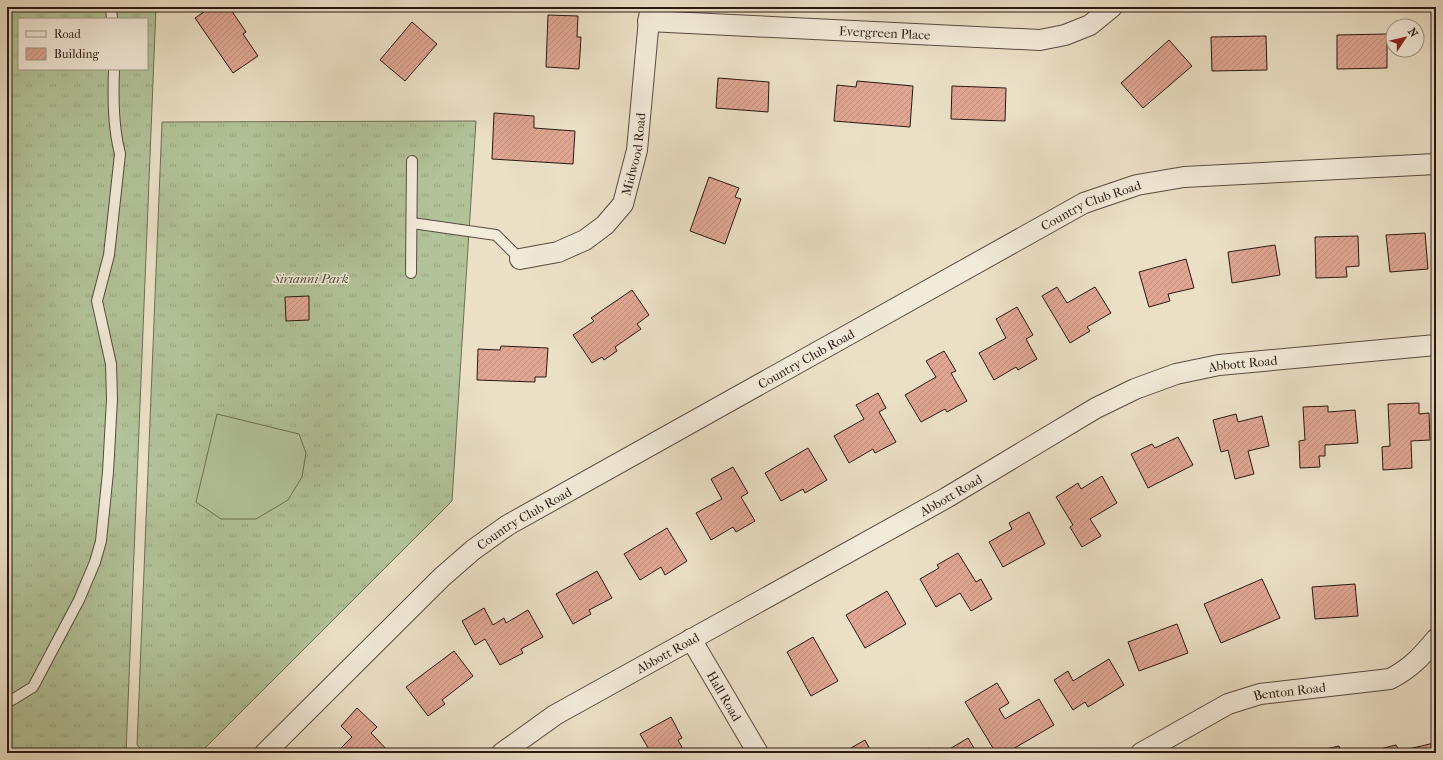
<svg xmlns="http://www.w3.org/2000/svg" width="1443" height="760" font-family="'IM FELL French Canon',serif">
<style>
.grass{fill:url(#grass-tufts);stroke:#6e6e56;fill-rule:evenodd}
.pitch{fill:#b2c399;stroke:#6e6e56}
.building{fill:url(#building-hatch);stroke:#2a1812}
.lines{fill:none;stroke-linecap:round;stroke-linejoin:round}
.service-casing{stroke:#5a4a3f;stroke-width:12}
.minor-casing{stroke:#5a4a3f;stroke-width:22}
.service{stroke:#f2ebda;stroke-width:10}
.minor{stroke:#f2ebda;stroke-width:20}
.labels{text-anchor:middle;dominant-baseline:central;stroke-width:3;stroke-linejoin:round;paint-order:stroke}
.street-label{font-size:13px;fill:#2a1812;stroke:#f2ebda}
.park-label{font-size:13px;font-style:italic;fill:#534b3a;stroke:#f2ebda}
</style>
<defs>
<pattern id="grass-tufts" width="24" height="20" patternUnits="userSpaceOnUse"><rect width="24" height="20" fill="#b2c399"/><path d="M3 7l-1-3M5 7V3M7 7l1-3M15 17l-1-3M17 17v-4M19 17l1-3" fill="none" stroke="#99a783"/></pattern>
<pattern id="building-hatch" width="6" height="6" patternUnits="userSpaceOnUse"><rect width="6" height="6" fill="#e0a693"/><path d="M-1 1l2-2M0 6l6-6M5 7l2-2" fill="none" stroke="#c08e7e"/></pattern>
</defs>
<rect width="100%" height="100%" fill="#ebe0c6"/>
<filter id="stains"><feTurbulence type="fractalNoise" baseFrequency=".005" numOctaves="4"/><feColorMatrix values="0 0 0 0 .2 0 0 0 0 .09 0 0 0 0 .02 0 0 0 .5 -.17"/></filter>
<radialGradient id="worn" r=".72"><stop offset=".6" stop-color="#630" stop-opacity="0"/><stop offset="1" stop-color="#630" stop-opacity=".3"/></radialGradient>
<!-- grass -->
<path class="grass" d="M7 7H156L126 753H7ZM19 19H147V69H19Z
M476 121 452 501 200 753H145L137 745 162 122Z"/>
<!-- pitch -->
<path class="pitch" d="M217 414 299 434 306 453 302 477 288 500 256 519H221L196 502Z"/>
<!-- building -->
<path class="building" d="M211 7H229L246 32 243 34 258 56 233 73 195 18Z
M548 15 578 16 577 37H581L579 69 546 67Z
M412 22 437 44 405 81 380 60Z
M1387 34V68L1337 69V35Z
M1266 36 1267 70 1212 71 1211 37Z
M1169 40 1192 66 1143 108 1121 83Z
M718 78 769 82 768 112 716 108Z
M857 81 913 86 910 127 834 121 837 85 856 87Z
M952 86 1006 88 1005 121 951 119Z
M494 113 534 116V128L575 131 573 164 492 159Z
M709 177 739 188 735 197 741 199 725 244 690 231Z
M1425 233 1428 269 1390 272 1386 235Z
M1358 236 1359 266 1346 267 1347 277 1316 278 1315 237Z
M1275 245 1280 275 1232 283 1228 252Z
M1186 259 1194 288 1168 294 1170 301 1149 307 1139 272Z
M1057 287 1067 303 1095 287 1111 313 1087 327 1090 331 1070 343 1042 296Z
M632 290 649 315 637 324 641 329 615 347 617 351 604 360 602 357 592 363 573 335 594 321 591 318Z
M309 296V320L286 321 285 297Z
M1017 307 1033 335 1026 339 1037 359 1018 370 1016 367 994 380 979 353 1006 338 996 319Z
M501 346 548 348 546 377H535V382L477 380 478 349 500 350Z
M944 351 956 371 951 373 967 401 947 412 945 409 921 422 905 395 936 377 926 361Z
M878 393 886 408 879 412 896 442 875 453 873 449 849 463 834 436 864 419 856 405Z
M1419 403V414L1429 413 1430 440 1411 441 1412 468 1383 470 1382 447 1390 446 1388 404Z
M1328 406V412L1355 410 1358 443 1325 445V456H1319L1320 467 1300 468 1299 441 1305 440 1303 407Z
M1236 414 1238 422 1262 416 1269 446 1248 451 1254 474 1235 479 1228 450 1221 452 1213 420Z
M1178 437 1193 465 1148 488 1131 454 1152 444 1155 448Z
M808 448 827 480 805 493 803 489 781 501 765 473Z
M733 467 748 493 741 497 755 521 736 532 733 527 711 540 696 513 722 499 711 479Z
M1102 476 1117 503 1090 519 1101 536 1082 547 1070 527 1073 525 1056 497 1078 483 1081 489Z
M1029 512 1045 544 1003 567 989 542 1012 529 1009 523Z
M667 528 687 561 665 575 661 567 640 580 624 554Z
M958 553 976 582 981 579 992 599 971 611 960 593 936 607 920 579 939 568 937 565Z
M597 571 612 598 589 610 591 614 573 624 556 594Z
M1262 579 1280 618 1221 643 1204 604Z
M1355 584 1358 616 1315 619 1312 587Z
M887 591 906 624 865 648 846 615Z
M484 608 493 625 504 618 506 623 528 610 543 637 521 649 523 653 500 665 485 639 475 645 462 621Z
M1177 624 1188 653 1139 671 1128 642Z
M813 637 838 681 811 696 787 652Z
M454 651 473 676 442 700 445 704 428 716 406 687Z
M1109 659 1124 685 1088 707 1085 702 1073 710 1054 680 1068 671 1073 681Z
M997 683 1009 703 999 709 1005 719 1039 699 1054 725 1006 753H996L965 702Z
M357 708 377 727 371 733 390 753H336L352 737 341 726Z
M671 717 682 738 678 740 685 753H651L640 734Z
M968 738 977 753H943Z
M865 740 872 753H842Z
M1434 743 1436 753H1379L1380 749 1396 745 1400 751Z
M1339 746 1341 753H1318L1317 751Z
M929 748 931 753H920Z"/>
<g class="lines">
<!-- service casing -->
<g class="service-casing">
<path id="service" d="M111 7 112 19
M412 223 496 235 520 259
M411 273 412 161
M7 699 12 700 33 687 79 600 95 562 101 541 108 472 112 399 111 364 97 301 109 255 120 154C113 126 113 98 114 69"/>
</g>
<!-- minor casing -->
<g class="minor-casing">
<g id="minor">
<path id="s1" d="M648 21 1040 40 1065 35 1090 25 1112 7"/>
<path id="s2" d="M520 259 558 252 585 240 605 225 623 204 637 150 650 8"/>
<path id="s3" d="M691 639 758 753"/>
<path id="s4" d="M265 753 442 577 473 550 508 525 1084 203 1137 185 1184 177 1436 164"/>
<path id="s5" d="M502 753 555 715 946 498 1096 408 1135 389 1176 374 1219 365 1436 345"/>
<path id="s6" d="M1141 753 1228 704 1260 694 1390 679C1411 668 1421 657 1436 639"/>
</g>
</g>
<!-- service -->
<use href="#service" class="service"/>
<!-- minor -->
<use href="#minor" class="minor"/>
</g>
<g class="labels">
<!-- street labels -->
<g class="street-label">
<text stroke="none"><textPath href="#s1" startOffset="237">Evergreen Place</textPath></text>
<text stroke="none"><textPath href="#s2" startOffset="172">Midwood Road</textPath></text>
<text stroke="none"><textPath href="#s4" startOffset="999">Country Club Road</textPath></text>
<text stroke="none"><textPath href="#s4" startOffset="675">Country Club Road</textPath></text>
<text stroke="none"><textPath href="#s5" startOffset="842">Abbott Road</textPath></text>
<text stroke="none"><textPath href="#s5" startOffset="518">Abbott Road</textPath></text>
<text stroke="none"><textPath href="#s4" startOffset="351">Country Club Road</textPath></text>
<text stroke="none"><textPath href="#s5" startOffset="194">Abbott Road</textPath></text>
<text stroke="none"><textPath href="#s6" startOffset="163">Benton Road</textPath></text>
<text stroke="none"><textPath href="#s3" startOffset="66">Hall Road</textPath></text>
</g>
<!-- park labels -->
<g class="park-label">
<text x="311" y="278">Sirianni Park</text>
</g>
</g>
<!-- margin -->
<rect width="1443" height="760" fill="none" stroke="#ebe0c6" stroke-width="24"/>
<rect x="8" y="8" width="1427" height="744" fill="none" stroke="#2a1812" stroke-width="2"/>
<rect x="12" y="12" width="1419" height="736" fill="none" stroke="#2a1812"/>
<!-- legend -->
<rect x="18" y="18" width="130" height="52" fill="#f2ebda" stroke="#a2978a"/>
<rect x="26" y="31" width="20" height="6" fill="#f2ebda" stroke="#a2978a"/>
<text x="54" y="38" font-size="12" fill="#2a1812">Road</text>
<rect x="26" y="48" width="20" height="12" fill="url(#building-hatch)" stroke="#a2978a"/>
<text x="54" y="58" font-size="12" fill="#2a1812">Building</text>
<!-- north arrow -->
<g transform="translate(1405 38) rotate(55)"><circle r="19" fill="#f2ebda" stroke="#a2978a"/>
<path d="M0-3L7 15L0 10L-7 15Z" fill="#8f2418"/>
<text y="-6" font-size="11" font-weight="bold" text-anchor="middle" fill="#2a1812">N</text>
</g>
<rect width="100%" height="100%" filter="url(#stains)"/>
<rect width="100%" height="100%" fill="url(#worn)"/>
</svg>
